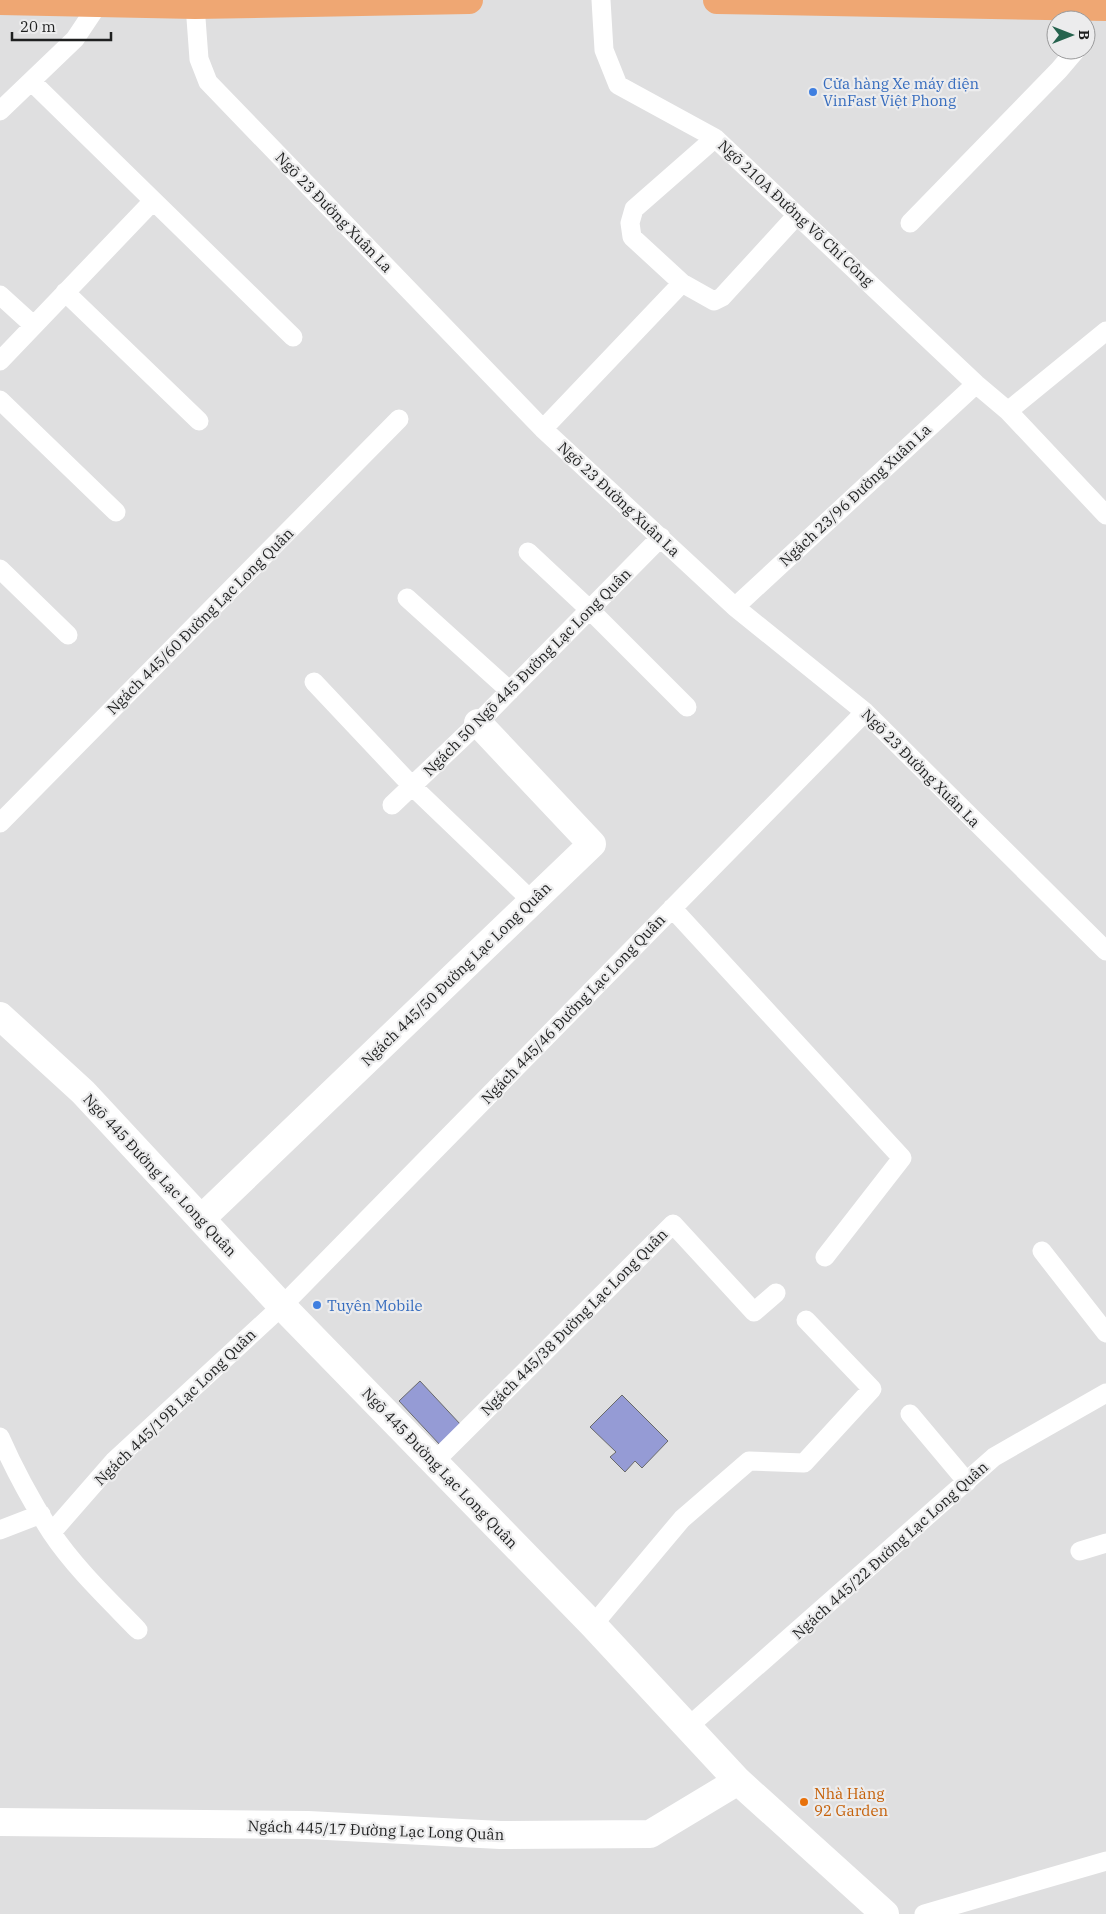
<svg xmlns="http://www.w3.org/2000/svg" width="1106" height="1914" font-family="'IBM Plex Serif',serif">
<style>
.building{fill:#959bd5;stroke:#696a6b}
.lines{fill:none;stroke-linecap:round;stroke-linejoin:round}
.service{stroke:#fff;stroke-width:19}
.minor{stroke:#fff;stroke-width:28}
.primary{stroke:#efa773;stroke-width:28}
.shop-dot{fill:#3f7fe0;stroke:#ececed;stroke-width:2}
.food-dot{fill:#e8710a;stroke:#ececed;stroke-width:2}
.labels{text-anchor:middle;dominant-baseline:central;stroke-width:4.5;stroke-linejoin:round;paint-order:stroke}
.shop-label{font-size:15px;fill:#366cbe;stroke:#ececed;text-anchor:start}
.street-label{font-size:15px;fill:#1f2020;stroke:#ececed}
.food-label{font-size:15px;fill:#c56008;stroke:#ececed;text-anchor:start}
</style>
<rect width="100%" height="100%" fill="#dfdfe0"/>
<!-- building -->
<path class="building" d="M420 1381 461 1425 440 1445 399 1401Z
M622 1395 668 1441 642 1468 635 1461 625 1472 610 1457 616 1452 590 1427Z"/>
<g class="lines">
<!-- service -->
<path class="service" d="M601 0 604 50 618 85 715 138 976 384 1008 411 1106 515
M195 5 199 59 208 82 543 429 735 607 865 712 1106 951
M32 82 293 337
M0 111 75 39 99 3
M910 223 1059 70 1076 50
M682 283 632 237 630 223 634 209 715 138
M65 292 199 421
M0 295 33 325
M0 361 153 201
M0 400 116 512
M1008 411 1106 331
M543 429 682 283 714 301 722 297 797 215
M528 552 590 610 687 707
M0 569 68 635
M407 598 510 691
M735 607 976 384
M314 682 412 786 532 901
M392 805 478 723 661 537
M0 823 399 419
M672 908 902 1158 825 1257
M1042 1251 1106 1333
M910 1414 967 1482
M0 1437C14 1469 32 1502 51 1532 75 1568 108 1599 138 1630
M434 1462 673 1224 754 1312 776 1293
M0 1530 41 1514
M52 1532 114 1461 282 1306 865 712
M1080 1551 1106 1543
M593 1625 682 1519 749 1461 804 1463 872 1389 806 1320
M688 1727 994 1457 1106 1393
M924 1914 1106 1861"/>
<!-- minor -->
<path class="minor" d="M0 1016 83 1092 282 1306 593 1625 738 1781 885 1914
M201 1219 592 844 478 723
M0 1822 308 1825 500 1835 650 1834 738 1781"/>
<!-- primary -->
<path class="primary" d="M717 0 1106 7
M0 1 195 5 469 0"/>
</g>
<!-- markers -->
<g class="shop-dot">
<circle cx="813" cy="92" r="5"/>
<circle cx="317" cy="1305" r="5"/>
</g>
<circle class="food-dot" cx="804" cy="1802" r="5"/>
<g class="labels">
<!-- shop labels -->
<g class="shop-label">
<text x="823" y="83">Cửa hàng Xe máy điện<tspan x="823" dy="17">VinFast Việt Phong</tspan></text>
<text x="327" y="1305">Tuyên Mobile</text>
</g>
<!-- street labels -->
<g class="street-label">
<text transform="translate(334 212) rotate(46)">Ngõ 23 Đường Xuân La</text>
<text transform="translate(796 213) rotate(43)">Ngõ 210A Đường Võ Chí Công</text>
<text transform="translate(855 495) rotate(-43)">Ngách 23/96 Đường Xuân La</text>
<text transform="translate(619 499) rotate(43)">Ngõ 23 Đường Xuân La</text>
<text transform="translate(200 621) rotate(-45)">Ngách 445/60 Đường Lạc Long Quân</text>
<text transform="translate(527 672) rotate(-45)">Ngách 50 Ngõ 445 Đường Lạc Long Quân</text>
<text transform="translate(921 768) rotate(45)">Ngõ 23 Đường Xuân La</text>
<text transform="translate(456 974) rotate(-44)">Ngách 445/50 Đường Lạc Long Quân</text>
<text transform="translate(573 1009) rotate(-46)">Ngách 445/46 Đường Lạc Long Quân</text>
<text transform="translate(160 1175) rotate(47)">Ngõ 445 Đường Lạc Long Quân</text>
<text transform="translate(574 1322) rotate(-45)">Ngách 445/38 Đường Lạc Long Quân</text>
<text transform="translate(175 1407) rotate(-44)">Ngách 445/19B Lạc Long Quân</text>
<text transform="translate(440 1468) rotate(46)">Ngõ 445 Đường Lạc Long Quân</text>
<text transform="translate(890 1550) rotate(-42)">Ngách 445/22 Đường Lạc Long Quân</text>
<text transform="translate(376 1830) rotate(2)">Ngách 445/17 Đường Lạc Long Quân</text>
</g>
<!-- food labels -->
<g class="food-label">
<text x="814" y="1793">Nhà Hàng<tspan x="814" dy="17">92 Garden</tspan></text>
</g>
</g>
<!-- north arrow -->
<g transform="translate(1071 35) rotate(90)"><circle r="24" fill="#ececed" stroke="#9a9a9b"/>
<path d="M0-4L9 19L0 12L-9 19Z" fill="#26634e"/>
<text y="-8" font-size="14" font-weight="bold" text-anchor="middle" fill="#1f2020">B</text>
</g>
<!-- scale -->
<path d="M12 32v8h99v-8" fill="none" stroke="#1f2020" stroke-width="2.5"/>
<text x="20" y="32" font-size="15" fill="#1f2020" stroke="#ececed" stroke-width="4" paint-order="stroke">20 m</text>
</svg>
